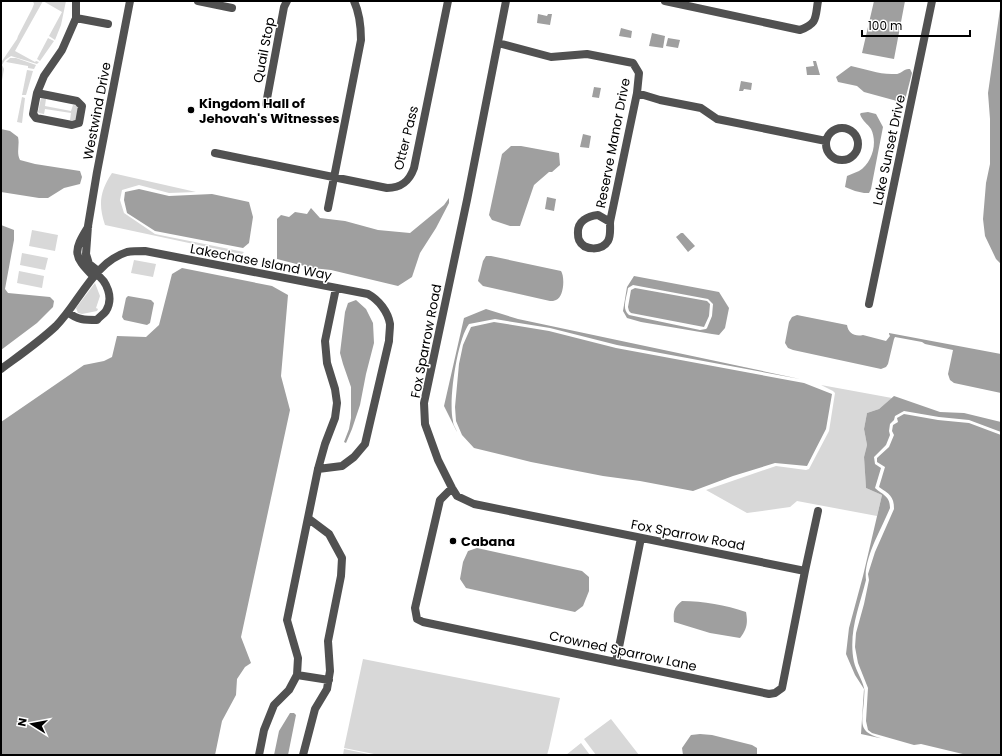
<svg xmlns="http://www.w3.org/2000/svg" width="1002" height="756" font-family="Poppins,sans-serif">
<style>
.green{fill:#d8d8d8}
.water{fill:#9f9f9f;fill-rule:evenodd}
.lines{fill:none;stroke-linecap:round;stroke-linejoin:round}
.minor{stroke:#515151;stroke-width:8}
.poi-dot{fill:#000;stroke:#fff;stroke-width:1.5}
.labels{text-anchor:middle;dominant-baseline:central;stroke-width:3;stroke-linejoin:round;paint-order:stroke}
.street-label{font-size:13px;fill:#000;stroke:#fff}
.poi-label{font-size:13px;font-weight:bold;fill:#000;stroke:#fff;text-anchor:start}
</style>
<rect width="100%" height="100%" fill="#fff"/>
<!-- green -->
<path class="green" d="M33 1H43L15 51 35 62 36 61 39 62 37 64 11 56 5 60 2 65 4 69 1 86 2 61 17 39 18 36 32 9 34 4Z
M43 1H66L61 25 55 40 49 36 62 12Z
M48 38 54 41 40 61 37 59Z
M10 58H16L36 65 34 69 28 68V66L6 62Z
M27 70 33 71 26 95H22Z
M43 96 46 99 45 106 71 111 73 105 79 106 76 121 70 120 71 113 45 109 44 114 39 113 38 112 41 98Z
M22 97 25 98 22 123 17 122Z
M112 173 196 192 169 193 139 185 122 190 120 200 124 213 155 234 244 252 242 254 231 252 105 225C98 204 100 191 112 173Z
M32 230 58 235 55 251 29 246Z
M22 253 48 258 45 270 20 265Z
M134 260 156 264 153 277 131 273Z
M19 271 44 276 42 288 17 283Z
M95 283 100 296 96 308 98 309 97 311 82 314 78 313 76 308Z
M821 385 892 398 879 409 867 413 864 429 867 445 864 457 866 488 882 495 877 516 797 501 790 507 747 513 706 490 776 466 806 470 809 469 829 431 835 393 833 391Z
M363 659 560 698 549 748 547 755H379L344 748Z
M611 719 639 755H596L584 739Z
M581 743 590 755H566Z
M344 749 373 755H343Z"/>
<!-- water -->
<path class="water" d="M874 1H905L894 59 862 53Z
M1001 2V264L996 259 985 236 983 219 986 183 990 164V119L988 93Z
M538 14 547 16 548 14H552L550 25 537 23Z
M621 28 632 31 631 38 619 36Z
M652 33 665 36 663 48 649 46Z
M668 38 680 40 678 48 666 46Z
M813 61H816L820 75H807L806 67 814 66Z
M851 66C866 69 880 75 895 74 902 74 904 68 910 69L912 73 905 100 903 102 897 101 864 92 857 86 838 82 836 77Z
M741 81 752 83 751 90 744 89 743 91H739Z
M594 87 601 88 599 98 592 97Z
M868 112 876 114 883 127 871 189 869 193H864L855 191 845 187 847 176C851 174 855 173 859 171 872 163 878 143 871 129 868 124 862 121 860 114L861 113Z
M1 129 10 131 18 137C20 145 16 152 20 160L35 164 80 171 82 177 80 184 64 188 48 198H39L1 192Z
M583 134 591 136 589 148 580 147Z
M511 146H521L559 153 560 165 552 172H549L534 185 520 226H510L492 220 489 215 502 154Z
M139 189 169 196 212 194 249 202 253 217 249 243 243 248 155 231 127 213 124 200 125 192Z
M547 197 556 199 554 211 545 209Z
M449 198V203L436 228 420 253 412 277 398 286 331 270 312 268 277 259V219L281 215 289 217 295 212 307 214 311 208 320 218 345 221 378 230 410 233 444 205Z
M1 225 14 230V240L5 289 8 293 50 297 54 301 53 307 37 323 1 350Z
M681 233H683L695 246 688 252 676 237Z
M486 256H491L561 271C565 277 564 297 556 300 554 301 552 301 550 301L483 286 478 281 483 261Z
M182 268 272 286 288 295 281 376 290 410 241 637 251 663 245 667 237 679 236 695 222 721 215 755H1V422L84 365 104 361 112 357 117 336 146 337 159 325 172 274Z
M634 276 719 292 729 308 725 328 719 335 712 334 641 322 627 318 623 311 627 287ZM633 285 708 299 713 304 712 316 707 328 706 329 700 330 629 315C621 309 627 297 628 288Z
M635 288 707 301 710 304 709 316 704 327 631 313 629 311 628 307 631 290Z
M128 296 151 300 154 303 150 323 147 325 124 320 122 317 126 298Z
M356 300 366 309 373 323 374 343 366 374 360 405 352 429 346 443 344 442 349 429 351 418V387L343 364 340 353 345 312 348 303Z
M486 309 518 319 800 379 617 345 550 328 495 319 469 324C457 340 448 402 453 421 453 425 456 428 457 432L444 406 464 318Z
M797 315 847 325C848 333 855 337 863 335L886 341 890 336 889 334V333L1001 354V393L954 383 950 380 948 374 953 350 925 344 922 342 895 337 894 339 888 364 886 367 881 369 793 350 788 348 785 343 789 322 792 317Z
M494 322 549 331 616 348 804 383 832 394 826 429 807 466 775 463 733 476 693 491 640 481 603 476 531 462 474 448 462 435 456 421 455 407 459 364 463 345 471 327Z
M894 396 940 412 964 413 1001 422V432L969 420 939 417 904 411 895 416 894 420 890 424 889 431 890 435 886 445 874 457 875 464 881 468 875 488C883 495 890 496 890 508 882 528 863 559 866 580 859 608 848 633 854 662 856 671 862 679 864 688 865 691 864 696 864 700 862 725 857 732 884 739L861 734 864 689 855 675 846 654 849 628 863 576 882 495 866 488 864 457 867 445 864 429 867 413 879 409Z
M904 414 938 420 969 423 1001 435V755H967L921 744 914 745 872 733 868 730 866 721 868 688 858 663 855 647 856 633 864 604 869 580 868 574 875 552 894 509C894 496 889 494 879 487L885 467 877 462V458L889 447 894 435 892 431 893 425 898 422 897 418Z
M477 548 582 571 589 577V591L583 606 575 612 466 588 460 579 463 562 468 551Z
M682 601C704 601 725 605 746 612 748 623 747 629 740 638L710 633 674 622C673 612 674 607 682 601Z
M290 713H294L296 715 288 755H274L279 731Z
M700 734 712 735 752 745 757 748V755H683L682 748 691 735Z"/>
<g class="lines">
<!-- minor -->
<path class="minor" d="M198 1 232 8
M506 1 467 200 424 403 425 424 438 460 452 488 457 496 474 504 805 571
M665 1 800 30C818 23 815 18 818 1
M76 18 108 24
M498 43 551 57 587 54 633 63 639 73 637 93 610 222C610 228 611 236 608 241 602 251 584 251 579 240 578 238 578 236 578 234 577 221 588 216 598 215L610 222
M37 93 77 101 82 106 79 123 72 125 36 118 33 114 37 93 44 76 62 50 76 18V1
M637 93 660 100 701 108 717 119 826 141
M266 104 284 7 287 1
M826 144a16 16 0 1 1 32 0a16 16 0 1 1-32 0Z
M215 153 387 188C401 188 409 182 414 168L448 1
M328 208 361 40C361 26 360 14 354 1
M88 227C73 251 73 256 93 276
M98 271 89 264 86 254 88 226 97 172 130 1
M869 304 932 1
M68 312C77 320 85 320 97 320 99 317 104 314 106 311 114 298 107 281 96 274
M1 369C20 355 39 342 56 326 79 303 94 262 127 252 133 251 139 251 145 251L368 294C379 300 388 312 390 324 390 330 389 336 389 341L365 444 354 457 342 466 318 469
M452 488 440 500 415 608 417 619 423 622 769 694 775 693 782 688 805 571 818 511
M616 662 641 538
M297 675 329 680
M259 755 264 730 274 705 289 690 297 675 298 658 287 620 318 469 325 444 335 418 337 403 335 389 327 363 325 341 336 288
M303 755 315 709 327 689 330 671 328 641 341 576 342 558 329 534 309 519"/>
</g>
<!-- markers -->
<g class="poi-dot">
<circle cx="191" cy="110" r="4"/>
<circle cx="453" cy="541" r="4"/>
</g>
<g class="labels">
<!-- street labels -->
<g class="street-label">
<text transform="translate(264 50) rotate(-79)">Quail Stop</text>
<text transform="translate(97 111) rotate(-79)">Westwind Drive</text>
<text transform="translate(406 138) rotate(-76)">Otter Pass</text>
<text transform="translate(613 143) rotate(-79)">Reserve Manor Drive</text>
<text transform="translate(889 150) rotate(-78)">Lake Sunset Drive</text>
<text transform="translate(261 262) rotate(11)">Lakechase Island Way</text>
<text transform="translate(426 341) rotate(-79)">Fox Sparrow Road</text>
<text transform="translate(688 535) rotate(11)">Fox Sparrow Road</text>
<text transform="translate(623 651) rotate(12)">Crowned Sparrow Lane</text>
</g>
<!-- poi labels -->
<g class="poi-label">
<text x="199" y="103">Kingdom Hall of<tspan x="199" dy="15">Jehovah's Witnesses</tspan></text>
<text x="461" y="541">Cabana</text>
</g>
</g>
<!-- border -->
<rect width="1002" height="756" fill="none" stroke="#000000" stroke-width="4"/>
<!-- north arrow -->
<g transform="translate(32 724) rotate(281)" stroke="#ffffff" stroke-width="3" paint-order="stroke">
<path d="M0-3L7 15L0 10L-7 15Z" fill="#000000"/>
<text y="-6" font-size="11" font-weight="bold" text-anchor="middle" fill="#000000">N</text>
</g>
<!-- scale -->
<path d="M862 30v6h108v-6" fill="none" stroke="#000000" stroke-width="2"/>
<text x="868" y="30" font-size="12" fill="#000000" stroke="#ffffff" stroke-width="3" paint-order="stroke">100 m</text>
</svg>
